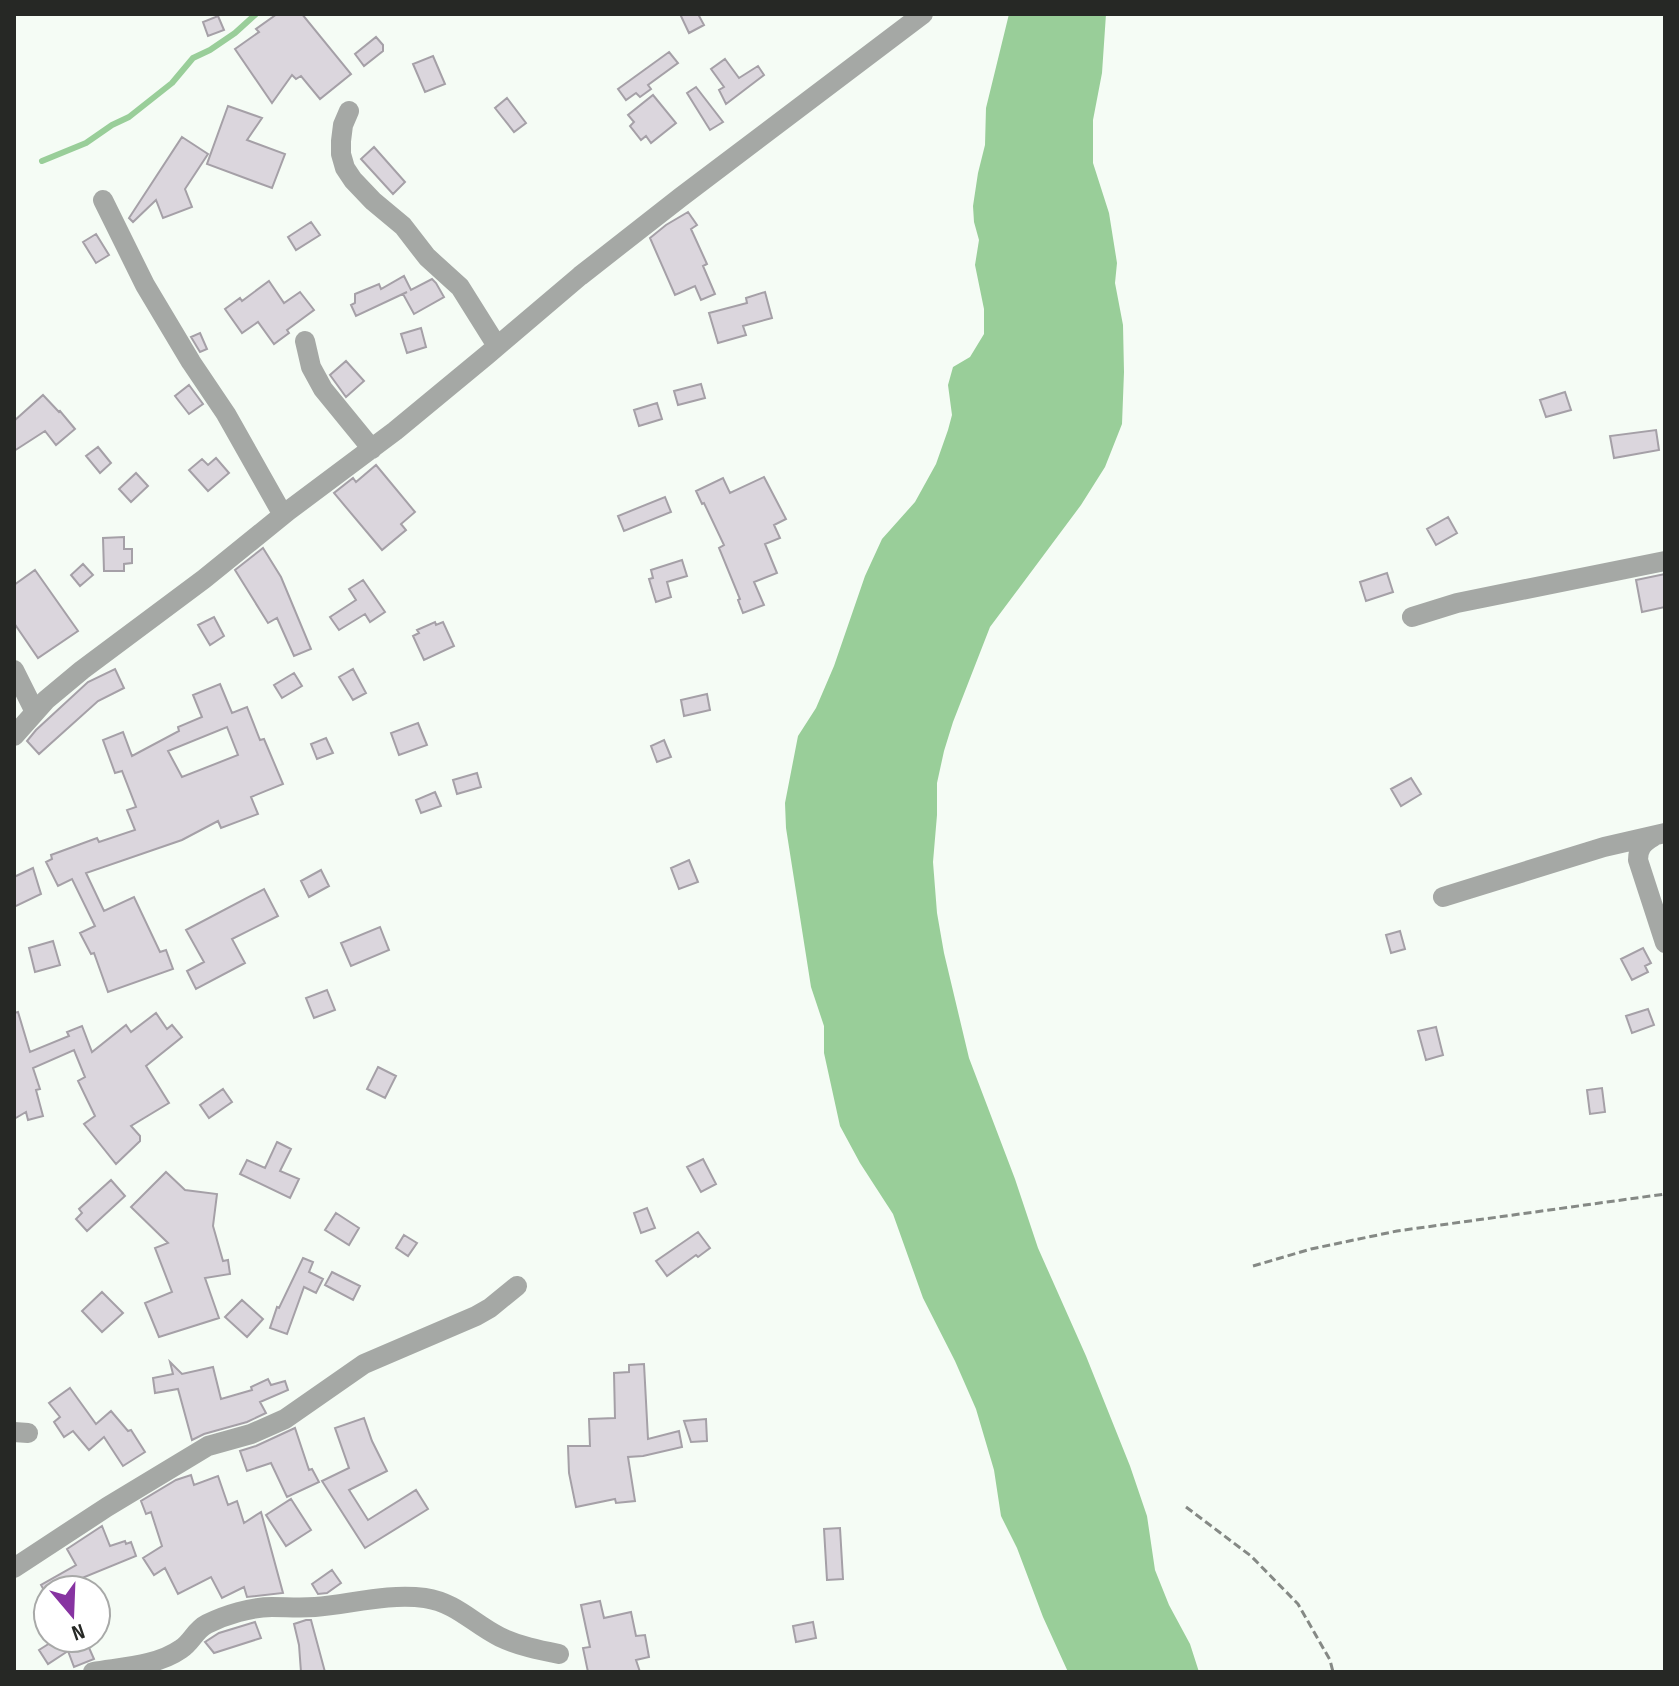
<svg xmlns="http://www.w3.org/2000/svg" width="1679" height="1686" font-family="'Sofia Sans Condensed',sans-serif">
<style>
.water{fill:#99ce99}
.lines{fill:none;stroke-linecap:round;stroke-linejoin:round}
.stream{stroke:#99ce99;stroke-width:6}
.building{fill:#dbd6dd;stroke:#a5a0a7;stroke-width:2;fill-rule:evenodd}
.path{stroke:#858985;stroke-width:3;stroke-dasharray:8 4;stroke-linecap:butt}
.minor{stroke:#a5a8a5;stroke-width:20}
</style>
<rect width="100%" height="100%" fill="#f5fcf5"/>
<!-- water -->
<path class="water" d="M1009 14H1106L1102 73 1093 120V163L1109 213 1117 263 1115 283 1123 325 1124 372 1122 424 1105 467 1081 505 990 627 953 722 944 751 937 783V815L933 862 937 913 944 953 969 1058 1015 1179 1038 1248 1086 1356 1130 1466 1147 1516 1155 1570 1169 1605 1190 1644 1199 1672H1068L1043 1617 1017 1548 1001 1516 994 1470 976 1409 955 1361 923 1298 893 1214 860 1163 840 1126 824 1053V1026L811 987 786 828 785 803 798 736 816 708 834 666 865 576 882 539 915 502 936 464 948 430 952 415 948 385 953 367 970 357 984 334V309L975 265 979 240 974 222 973 206 978 173 985 145 986 108Z"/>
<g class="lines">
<!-- stream -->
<path class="stream" d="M42 161 86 143 112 125 129 117 172 83 193 58 210 50 235 33 256 14"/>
</g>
<!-- building -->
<path class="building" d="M277 14H302L351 74 320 99 301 76 296 79 292 75 272 103 235 49 259 32 256 29Z
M680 14H698L704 25 689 33Z
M218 16 224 30 208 36 203 22Z
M376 37 383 45V51L364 66 355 54Z
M669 52 678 63 648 85 651 89 640 97 636 93 626 100 618 89Z
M433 56 445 84 425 92 413 64Z
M725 59 739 78 758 66 764 75 726 104 719 90 724 87 711 69Z
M696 87 723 122 710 130 687 93Z
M653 95 676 123 651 143 646 136 641 140 630 126 634 122 628 115Z
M507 98 526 123 514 132 495 108Z
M228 106 262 118 247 140 285 154 272 188 207 164Z
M182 137 208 154 185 189 192 207 163 218 156 200 133 222 129 218Z
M374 147 405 182 393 194 361 159Z
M688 212 697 225 691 229 707 264 703 266 715 294 701 300 695 286 675 295 650 238 666 225Z
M311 222 320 235 296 250 288 237Z
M96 234 109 255 96 263 83 242Z
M404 276 411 290 432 279 436 283 444 297 414 314 403 294 407 292 356 316 351 305 355 303V294L379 284 381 289Z
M269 281 284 303 300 292 314 310 287 330 289 333 274 344 258 322 242 333 225 309 240 298 242 301Z
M765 292 772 318 743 326 746 335 718 343 709 313 747 303 746 298Z
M421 328 426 347 407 353 401 334Z
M200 333 207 349 200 352 191 337Z
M346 361 364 381 346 397 330 375Z
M701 384 705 398 678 405 674 391Z
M189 385 203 404 189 414 175 396Z
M1565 392 1571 410 1546 417 1540 400Z
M43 395 59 412 60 411 75 429 56 445 45 431 14 451V421Z
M657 403 662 419 639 426 634 410Z
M1656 430 1659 450 1614 458 1610 436Z
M98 447 111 463 100 473 86 456Z
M216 458 229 473 208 491 189 470 202 459 208 465Z
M376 465 415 512 401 524 406 530 382 550 334 493 353 478 356 482Z
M136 473 148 486 131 502 119 489Z
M764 477 786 519 774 525 780 538 765 544 777 573 754 582 764 605 743 613 738 600 740 599 719 548 724 545 704 503 702 504 696 491 723 478 730 493Z
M665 497 671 512 624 531 618 516Z
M1448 517 1457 533 1436 545 1427 529Z
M124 537V549H132V563L124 564V571H104L103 538Z
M263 548 281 577 311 649 294 656 277 618 268 623 235 570Z
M682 560 687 576 667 582 671 597 656 602 649 579 653 578 651 570Z
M83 564 93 575 80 586 71 575Z
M35 570 78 631 38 658 14 623V585Z
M1387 573 1393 592 1366 601 1360 582Z
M1665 574V607L1642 612 1636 580Z
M363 580 385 612 370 622 365 614 339 630 330 617 356 600 349 589Z
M214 617 224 636 210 645 198 625Z
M435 622 436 625 443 622 454 646 424 660 413 636 419 633 417 630Z
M115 669 124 688 98 701 39 754 27 741 36 730 88 682Z
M353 669 366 693 353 700 339 677Z
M294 673 302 686 282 698 274 685Z
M220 684 232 713 247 707 260 740 264 739 283 784 251 797 258 814 221 828 218 821 182 840 86 873 104 911 134 897 160 952 166 950 173 969 108 992 94 953 91 954 80 933 95 926 72 879 58 886 46 862 52 859 51 855 97 838 99 842 135 830 127 810 136 807 122 771 115 773 103 740 123 732 132 756 179 731 178 727 202 717 193 695ZM227 727 238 755 182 777 168 751Z
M707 694 710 710 684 716 681 700Z
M418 723 427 745 399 755 391 733Z
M326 738 333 753 317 759 311 744Z
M664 740 671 757 657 762 651 746Z
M477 773 481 787 457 794 453 780Z
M1411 778 1421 794 1401 806 1391 789Z
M435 792 441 806 421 813 416 800Z
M689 860 698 882 679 889 671 868Z
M33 868 41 894 14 907V877Z
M321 870 329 886 309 897 301 881Z
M264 889 278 916 232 939 245 963 196 989 187 971 204 962 186 930Z
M380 927 389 950 351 966 341 943Z
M1400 931 1405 949 1391 953 1386 935Z
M53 941 60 965 35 972 29 948Z
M1643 948 1651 963 1645 966 1648 972 1632 980 1621 959Z
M327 990 335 1010 314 1018 306 998Z
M1648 1009 1654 1025 1632 1033 1626 1016Z
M18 1012 30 1052 69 1036 67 1032 82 1026 92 1052 126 1025 131 1032 156 1013 167 1029 172 1025 182 1037 146 1066 169 1103 131 1126 140 1136V1141L116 1164 84 1124 95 1116 78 1081 85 1077 74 1050 33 1068 40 1089 36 1090 43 1116 28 1120 26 1112 14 1119V1013Z
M1436 1027 1443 1055 1426 1060 1418 1031Z
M378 1067 396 1076 385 1098 367 1089Z
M1602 1088 1605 1112 1590 1114 1587 1090Z
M223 1089 232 1102 209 1118 200 1105Z
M277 1142 291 1149 280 1171 299 1179 290 1198 240 1174 247 1160 265 1168Z
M703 1159 716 1184 701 1192 687 1167Z
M166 1172 185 1190 217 1194 213 1226 223 1261 228 1260 230 1274 205 1278 219 1318 159 1337 145 1303 172 1292 155 1248 168 1243 131 1207Z
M111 1180 125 1196 87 1231 76 1219 82 1213 79 1209Z
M647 1208 655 1228 641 1233 634 1213Z
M336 1213 359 1228 349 1245 325 1230Z
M698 1232 710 1248 698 1257 696 1255 667 1276 656 1261Z
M404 1235 417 1243 408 1256 396 1248Z
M303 1258 313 1262 309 1272 323 1279 316 1293 304 1287 287 1334 270 1328 277 1307 279 1308Z
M332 1272 360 1286 353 1300 325 1285Z
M102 1292 123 1313 102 1332 82 1311Z
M242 1300 263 1319 247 1337 225 1317Z
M170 1362 182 1374 213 1367 221 1399 252 1390 251 1387 268 1379 271 1385 285 1381 288 1390 260 1402 266 1413 247 1422 204 1434 192 1440 178 1389 155 1393 153 1378 173 1374Z
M644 1364 648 1439 679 1431 682 1447 643 1456 628 1457 635 1501 616 1503 615 1499 576 1507 569 1473 568 1446H590L589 1419 615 1418 614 1373 629 1372V1365Z
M70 1388 96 1424 111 1411 128 1431 131 1430 145 1452 123 1466 104 1437 89 1450 73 1431 64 1437 54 1422 60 1417 49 1403Z
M364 1418 372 1441 387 1471 349 1490 368 1520 416 1490 428 1509 365 1548 322 1481 349 1468 335 1428Z
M706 1419 707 1441 691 1442 684 1421Z
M295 1428 309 1470 312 1469 319 1482 287 1497 271 1463 247 1471 240 1451 256 1446Z
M191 1475 194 1485 218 1476 228 1505 237 1501 244 1523 261 1512 283 1593 247 1597 244 1587 222 1598 211 1577 178 1594 165 1568 154 1575 143 1558 162 1546 151 1512 146 1514 141 1501 176 1480Z
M291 1499 311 1530 286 1546 266 1515Z
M102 1526 110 1546 125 1541 126 1544 131 1542 136 1556 82 1578 88 1590 58 1589 48 1590V1593L46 1594 41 1585 76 1565 67 1549Z
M840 1528 843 1579 827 1580 824 1529Z
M332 1570 341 1583 327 1593 318 1594 312 1584Z
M600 1601 604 1618 631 1612 636 1636 645 1635 649 1657 636 1660 640 1672H588L583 1648 590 1647 581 1605Z
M306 1620H311L325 1672H301L299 1645 294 1624Z
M255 1622 261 1638 214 1653 205 1642 219 1633Z
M813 1622 816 1638 796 1642 793 1626Z
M58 1638H90L86 1641 94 1659 74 1667 68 1651 48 1664 39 1650Z"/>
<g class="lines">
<!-- path -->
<path class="path" d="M1253 1266 1311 1249 1397 1231 1665 1194
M1186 1507 1251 1556 1298 1604 1330 1660 1333 1672"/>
<!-- minor -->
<path class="minor" d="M349 111 343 125 341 141V154L345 168 353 180 373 201 403 226 427 257 460 287 497 346
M103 200 145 285 191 362 226 414 283 515
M305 341 311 367 323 389 372 449
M1412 617 1457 603 1665 561
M14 670 35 712
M14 736 46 700 82 670 204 579 288 511 395 431 487 355 580 276 681 197 923 14
M1653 837C1643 843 1638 848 1638 860L1665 943
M1443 897 1604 847 1665 833
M14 1432 28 1433
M14 1568 107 1507 208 1446 251 1434 285 1419 364 1364 476 1316 490 1308 517 1286
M93 1672C122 1667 157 1666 181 1649 192 1642 195 1630 207 1624 225 1615 251 1607 272 1607 286 1607 300 1608 315 1607 351 1604 388 1593 425 1598 457 1603 472 1623 500 1637 519 1646 539 1650 559 1654"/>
</g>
<!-- border -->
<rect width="1679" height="1686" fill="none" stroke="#262825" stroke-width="32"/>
<!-- north arrow -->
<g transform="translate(72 1614) rotate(161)"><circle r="38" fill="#ffffff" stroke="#a8a9a8" stroke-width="2"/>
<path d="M0-6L14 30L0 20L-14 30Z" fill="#8733a1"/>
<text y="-12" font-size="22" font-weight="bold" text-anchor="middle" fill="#262825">N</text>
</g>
</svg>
